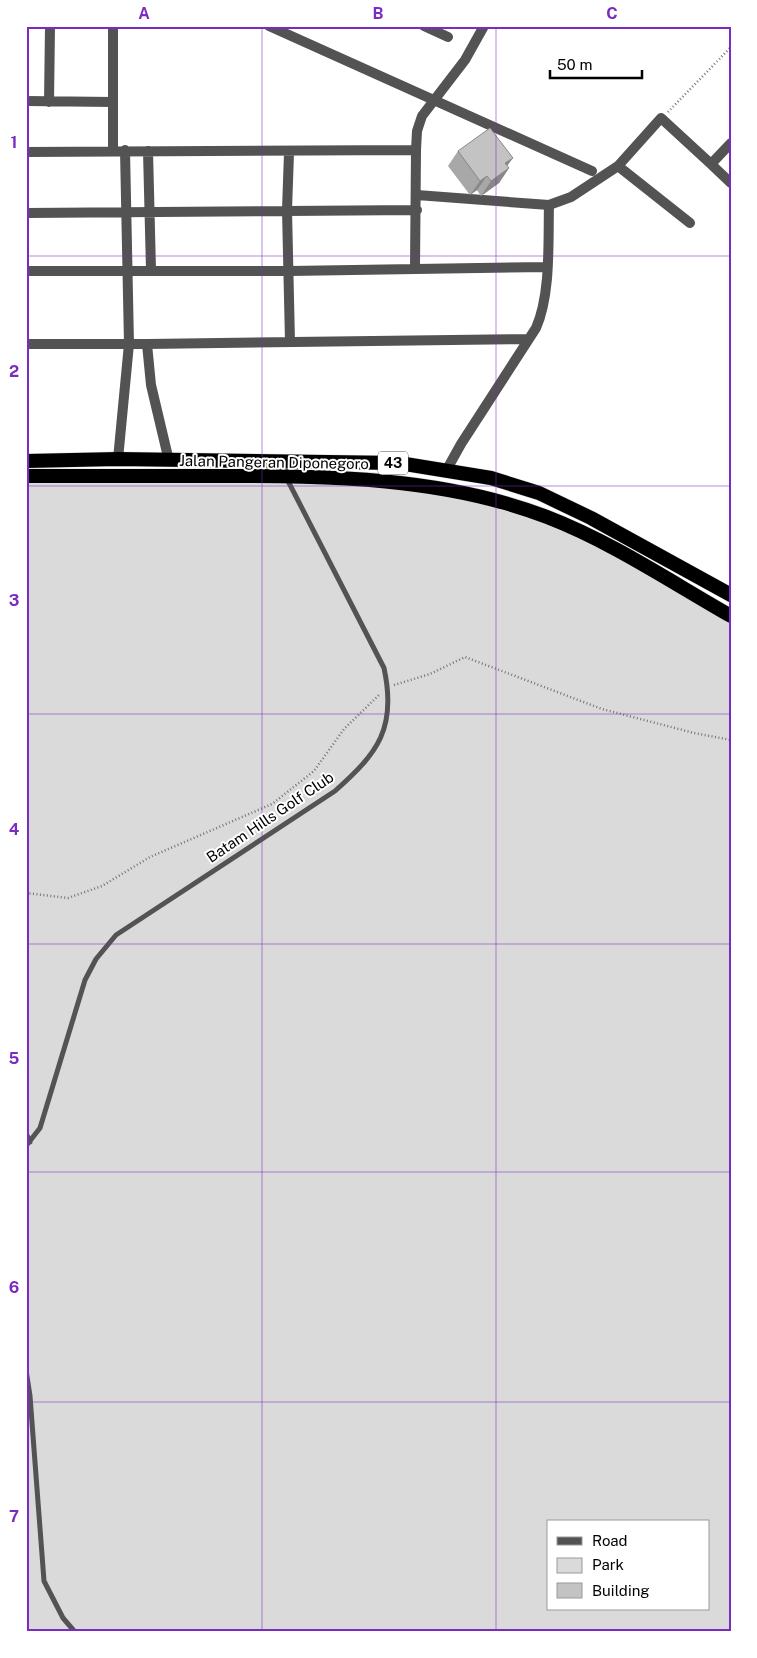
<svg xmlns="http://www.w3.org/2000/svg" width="757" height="1658" font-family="'Public Sans',sans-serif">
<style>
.green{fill:#dadada;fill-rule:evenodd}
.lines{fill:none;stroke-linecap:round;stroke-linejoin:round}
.trunk-casing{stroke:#dbdbdb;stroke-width:15}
.path{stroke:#757575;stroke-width:2.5;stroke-dasharray:1 2.5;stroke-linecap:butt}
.service{stroke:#535353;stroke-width:5}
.minor{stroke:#535353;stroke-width:10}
.trunk{stroke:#000;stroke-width:14}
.wall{fill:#a8a8a8}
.shaded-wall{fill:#888}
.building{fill:#c3c3c3;stroke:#888}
.grid{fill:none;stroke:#7b2cbf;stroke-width:1;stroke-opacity:0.55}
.labels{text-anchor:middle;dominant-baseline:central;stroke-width:4;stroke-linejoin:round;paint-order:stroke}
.shield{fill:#fff;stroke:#4c4c4c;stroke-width:1}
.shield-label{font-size:14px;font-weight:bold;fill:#000}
.street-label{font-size:15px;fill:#000;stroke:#fff}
.neatline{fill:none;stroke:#7b2cbf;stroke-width:2}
.grid-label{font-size:16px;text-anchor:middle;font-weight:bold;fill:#7b2cbf}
</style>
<rect width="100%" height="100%" fill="#fff"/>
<!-- green -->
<path class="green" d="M26 471H335L387 473 432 480 494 493 731 609V1632H26ZM548 1522H708V1609H548Z"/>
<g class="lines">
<!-- trunk casing -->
<g class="trunk-casing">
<path id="trunk" d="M26 461 118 459 399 463 491 478 539 493 591 518 731 595
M26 476C91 476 155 476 219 476 330 476 443 477 547 517 612 542 671 582 731 616"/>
</g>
<!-- path -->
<path class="path" d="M668 112 731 47
M394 685 430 674 465 657 602 709 694 733 731 740
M26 893 68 898 102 886 150 857 272 804 314 771 344 729 379 695"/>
<!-- service -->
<path class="service" d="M26 1133 30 1142
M26 1146 40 1128 85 980 96 959 116 935 335 791C378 753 397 728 384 668L287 479
M26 1370 30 1396 44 1581 63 1618 75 1632"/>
<!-- minor -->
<path class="minor" d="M113 26V150
M269 26 592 171
M424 26 448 37
M26 101 113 102
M49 102 50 26
M416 150 417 131 422 116 465 60 484 26
M148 151 151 270
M26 152 416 150 415 268
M289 153 287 210 290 342
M711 164 731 183
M618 166 690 223
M417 195 549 205 571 197 618 166 661 118 711 164 731 143
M26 213 417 210
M26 271H290L547 267
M26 344H147L529 339
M147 344 151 385 169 461
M118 459 129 344 125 150
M446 471 461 444 536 328C551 294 548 242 549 205"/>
<!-- trunk -->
<use href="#trunk" class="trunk"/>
</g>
<!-- wall -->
<path class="wall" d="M458 151 507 166 509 168 499 183 481 196 477 190 470 195 448 166Z"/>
<!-- shaded-wall -->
<path class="shaded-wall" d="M513 158 502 173 505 163Z
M509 168 499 183 481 196 491 181Z
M487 176 477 190 470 195 480 181Z"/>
<!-- building -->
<path class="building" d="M490 128 513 158 505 163 509 168 491 181 487 176 480 181 458 151Z"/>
<!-- grid -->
<path class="grid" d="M262 26V1632M496 26V1632M26 256H731M26 486H731M26 714H731M26 944H731M26 1172H731M26 1402H731"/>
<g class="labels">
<!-- shield labels -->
<rect class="shield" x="378" y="451.5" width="30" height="23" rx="4"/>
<g class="shield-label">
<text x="393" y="463">43</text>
</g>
<!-- street labels -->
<g class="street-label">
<text transform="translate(274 462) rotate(1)">Jalan Pangeran Diponegoro</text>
<text transform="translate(270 817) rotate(-34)">Batam Hills Golf Club</text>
</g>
</g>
<!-- border -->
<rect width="757" height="1658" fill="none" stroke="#ffffff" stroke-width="55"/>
<!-- legend -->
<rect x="547" y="1520" width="162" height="90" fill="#ffffff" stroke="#999999"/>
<rect x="557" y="1537" width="25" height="8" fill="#535353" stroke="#999999"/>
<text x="592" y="1546" font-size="15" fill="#000000">Road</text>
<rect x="557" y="1558" width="25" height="15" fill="#dadada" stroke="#999999"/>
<text x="592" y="1570" font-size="15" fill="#000000">Park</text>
<rect x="557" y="1583" width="25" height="15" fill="#c3c3c3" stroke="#999999"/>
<text x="592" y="1596" font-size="15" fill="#000000">Building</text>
<!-- scale -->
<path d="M550 70v8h92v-8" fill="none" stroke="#000000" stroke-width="2.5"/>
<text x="557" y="70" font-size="15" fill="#000000" stroke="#ffffff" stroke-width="4" paint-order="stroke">50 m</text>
<rect x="28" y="28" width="702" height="1602" class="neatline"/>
<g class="grid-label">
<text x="144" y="19">A</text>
<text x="378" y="19">B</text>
<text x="612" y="19">C</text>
<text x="14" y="148">1</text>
<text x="14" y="377">2</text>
<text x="14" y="606">3</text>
<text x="14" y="835">4</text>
<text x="14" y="1064">5</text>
<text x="14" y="1293">6</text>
<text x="14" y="1522">7</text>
</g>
</svg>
